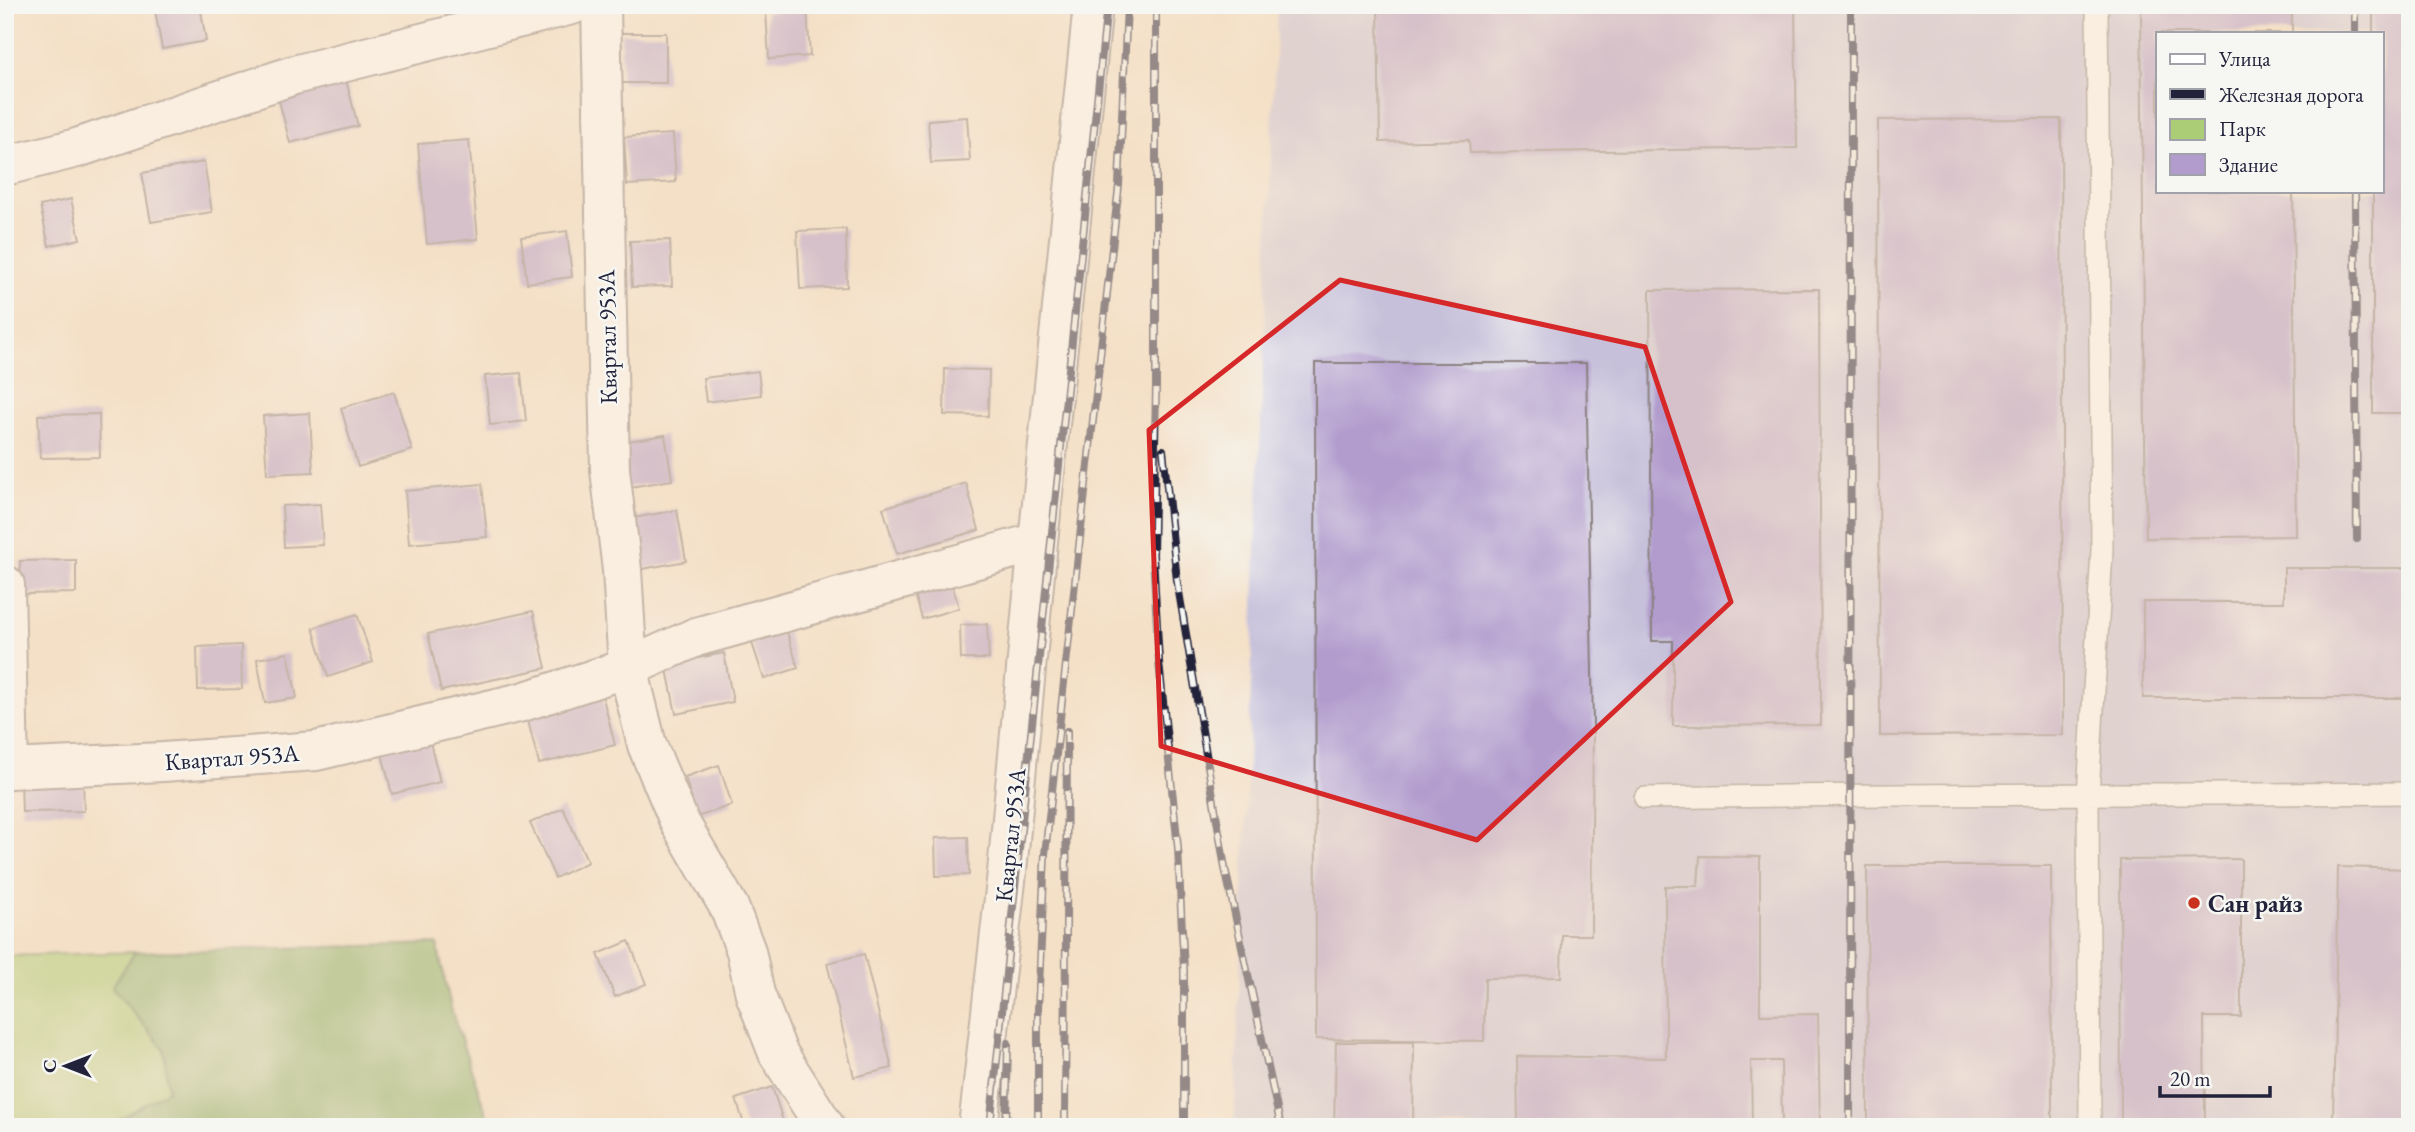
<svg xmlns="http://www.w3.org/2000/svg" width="2415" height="1132" font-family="'EB Garamond',serif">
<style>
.industrial{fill:#c6c0da;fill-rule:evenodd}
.green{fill:#aacd76;stroke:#667858;stroke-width:2}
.forest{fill:#87b067;stroke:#546951;stroke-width:2}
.building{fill:#b29cce}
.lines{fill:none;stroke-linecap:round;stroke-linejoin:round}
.lane-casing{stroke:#8b8180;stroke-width:24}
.street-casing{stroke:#8b8180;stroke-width:42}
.lane{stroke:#fff;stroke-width:21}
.street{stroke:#fff;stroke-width:38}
.rail-casing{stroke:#22223b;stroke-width:8}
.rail{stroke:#f6f6f2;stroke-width:5;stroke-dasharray:16;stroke-linecap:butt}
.marked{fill:none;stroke:#d62828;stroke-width:5;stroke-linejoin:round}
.poi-dot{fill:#c8321e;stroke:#f6f6f2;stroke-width:2.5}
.labels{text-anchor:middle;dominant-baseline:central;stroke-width:5;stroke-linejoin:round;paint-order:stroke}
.street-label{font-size:24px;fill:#22223b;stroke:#f6f6f2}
.poi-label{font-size:24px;font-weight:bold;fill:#22223b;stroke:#f6f6f2;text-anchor:start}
</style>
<rect width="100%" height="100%" fill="#f6f6f2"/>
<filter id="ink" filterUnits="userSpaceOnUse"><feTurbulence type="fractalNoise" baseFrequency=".0143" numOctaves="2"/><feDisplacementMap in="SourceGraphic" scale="14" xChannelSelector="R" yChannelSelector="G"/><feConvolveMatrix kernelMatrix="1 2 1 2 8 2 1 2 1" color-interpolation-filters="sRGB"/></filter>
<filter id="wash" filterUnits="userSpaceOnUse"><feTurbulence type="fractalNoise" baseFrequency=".00686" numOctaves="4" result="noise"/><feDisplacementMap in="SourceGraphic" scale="28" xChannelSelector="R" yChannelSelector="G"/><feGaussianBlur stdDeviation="1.57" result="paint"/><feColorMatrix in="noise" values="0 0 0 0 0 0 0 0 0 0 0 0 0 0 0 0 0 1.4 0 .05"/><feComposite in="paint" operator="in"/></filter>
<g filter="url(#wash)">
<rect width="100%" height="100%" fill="#f4e0c6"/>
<!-- industrial -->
<path class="industrial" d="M1277 5H2410V1127H1234ZM2158 33H2382V191H2158Z"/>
<!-- green -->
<path class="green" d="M135 952 112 987 164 1049 168 1090 107 1127H5V956Z"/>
<!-- forest -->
<path class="forest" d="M437 944 452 1012 491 1127H107L168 1090 164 1049 112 987 135 952Z"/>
<g id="blocks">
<!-- building -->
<path class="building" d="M154 5H200L206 41 162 49Z
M1378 5H1795L1797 148 1470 153 1469 140 1380 142Z
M2141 5H2292V33H2158V191H2293L2296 536 2146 538Z
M2373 5H2410V413H2373V191H2382V33H2373Z
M807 9 810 56 769 59 766 12Z
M621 33H666V83H621Z
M346 80 358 126 290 143 278 97Z
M967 117 970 161 931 163 928 120Z
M2061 119 2063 735 1880 736 1878 120Z
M673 134 676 182 627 185 624 137Z
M469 140 478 239 427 244 418 144Z
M204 162 212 212 151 222 142 173Z
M71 199 80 239 49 246 40 206Z
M846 229 847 287 800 289 797 231Z
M567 231 572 277 527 283 521 237Z
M670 240 672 286 632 287 630 241Z
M1819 289 1821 725 1673 726V641H1652L1650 290Z
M1315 363H1586L1593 726 1591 935H1562L1561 977 1485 978 1484 1041 1316 1039Z
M945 369 989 370 988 416 944 415Z
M758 371 761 395 706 402 703 378Z
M521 373 526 421 490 425 485 376Z
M394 392 412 450 358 467 341 408Z
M310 413 313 472 267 474 263 416Z
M99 414 100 457 40 458 38 415Z
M665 435 672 480 624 488 617 443Z
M966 483 979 530 897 554 883 508Z
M482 484 487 537 409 544 405 491Z
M320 504 323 545 284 547 282 506Z
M677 510 686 561 637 570 628 519Z
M76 560V593L21 594 20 561Z
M2284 568H2410V698H2143V602H2284Z
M950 577 959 608 922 619 913 587Z
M533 611 546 668 441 691 428 634Z
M357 614 373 662 328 677 313 628Z
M987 624 989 659H961L960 625Z
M787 632 798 668 764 679 752 643Z
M241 645 242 689 198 690 197 647Z
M288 653 297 698 265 703 257 659Z
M724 653 733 702 676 714 666 664Z
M602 694 615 745 539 764 526 713Z
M429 738 440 782 392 794 381 750Z
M719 765 732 805 697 817 685 777Z
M83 778 84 811 22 812 21 779Z
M563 808 588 862 555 878 530 823Z
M968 837 969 875 936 876 935 838Z
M1700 856 1760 857V1015L1818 1014 1820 1127H1782L1781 1061H1751L1752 1127H1518L1517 1056 1666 1058 1665 886H1698Z
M2241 859V1017H2204L2205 1127H2121L2120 860Z
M1867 866H2051L2052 1127H1868Z
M2338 867 2410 869V1122L2333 1120Z
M629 941 646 984 615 997 598 954Z
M864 954 892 1068 854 1077 827 963Z
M1336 1042H1414L1413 1127H1334Z
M772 1087 785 1127H745L736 1099Z"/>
</g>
</g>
<g filter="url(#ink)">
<use href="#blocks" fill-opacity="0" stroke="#8b8180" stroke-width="2"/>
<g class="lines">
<!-- lane casing -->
<g class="lane-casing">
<path id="lane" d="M1645 798C1900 793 2155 795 2410 793
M2090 1127 2088 796 2102 550 2097 5"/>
</g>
<!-- street casing -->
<g class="street-casing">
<path id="street" d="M601 5 610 470 622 570 628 668 647 745 679 821 729 907 746 951 755 994 778 1053 825 1127
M5 166 77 148 294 75 572 5
M5 585 9 769 163 762 316 751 522 702 628 668 696 637 1038 542
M978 1127 1007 872 1038 542 1093 5"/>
</g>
<!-- lane -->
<use href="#lane" class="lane"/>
<!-- street -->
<use href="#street" class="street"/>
<!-- rail casing -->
<g class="rail-casing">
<path id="rail" d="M1156 5V387L1153 555 1159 662 1178 848 1184 971V1127
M2355 5V33
M2355 191 2357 539
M1163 450 1177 580 1225 868 1281 1127
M990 1127 1107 5
M1006 1127 1008 1043
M1038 1127V1009L1045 854 1119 185 1127 5
M1065 1127 1067 731
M1850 1127 1851 5"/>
</g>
<!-- rail -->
<use href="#rail" class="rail"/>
</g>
</g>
<!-- marked area -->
<path d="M0 0H2415V1132H0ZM1340 280 1645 347 1731 602 1477 840 1161 746 1149 430Z" fill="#f4e0c6" fill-opacity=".55" fill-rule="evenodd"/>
<path class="marked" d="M1340 280 1645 347 1731 602 1477 840 1161 746 1149 430Z"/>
<!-- markers -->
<circle class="poi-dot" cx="2194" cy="903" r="7"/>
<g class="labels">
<!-- street labels -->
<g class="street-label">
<text transform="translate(607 337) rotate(-91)">Квартал 953А</text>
<text transform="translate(232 757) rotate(-4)">Квартал 953А</text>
<text transform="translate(1010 835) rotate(-84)">Квартал 953А</text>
</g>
<!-- poi labels -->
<g class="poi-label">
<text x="2208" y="903">Сан райз</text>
</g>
</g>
<!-- margin -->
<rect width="2415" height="1132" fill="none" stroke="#f6f6f2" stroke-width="28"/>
<!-- legend -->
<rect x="2156" y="32" width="228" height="161" fill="#f6f6f2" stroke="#a1a1a9" stroke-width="2"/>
<rect x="2170" y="54" width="35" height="10" fill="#ffffff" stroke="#a1a1a9" stroke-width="2"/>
<text x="2219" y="66" font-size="21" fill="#22223b">Улица</text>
<rect x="2170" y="89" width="35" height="10" fill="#22223b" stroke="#a1a1a9" stroke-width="2"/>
<text x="2219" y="102" font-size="21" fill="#22223b">Железная дорога</text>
<rect x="2170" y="119" width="35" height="21" fill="#aacd76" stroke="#a1a1a9" stroke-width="2"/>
<text x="2219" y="136" font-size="21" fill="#22223b">Парк</text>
<rect x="2170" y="154" width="35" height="21" fill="#b29cce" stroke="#a1a1a9" stroke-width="2"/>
<text x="2219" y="172" font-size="21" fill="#22223b">Здание</text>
<!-- north arrow -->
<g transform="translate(66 1066) rotate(270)" stroke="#f6f6f2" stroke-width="5" paint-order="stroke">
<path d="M0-5L12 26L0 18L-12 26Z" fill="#22223b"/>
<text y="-10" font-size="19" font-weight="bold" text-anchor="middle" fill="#22223b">С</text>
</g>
<!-- scale -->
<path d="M2160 1086v10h110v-10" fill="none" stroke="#22223b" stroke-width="3.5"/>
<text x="2170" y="1086" font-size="21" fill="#22223b" stroke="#f6f6f2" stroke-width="5" paint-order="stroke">20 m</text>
</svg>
